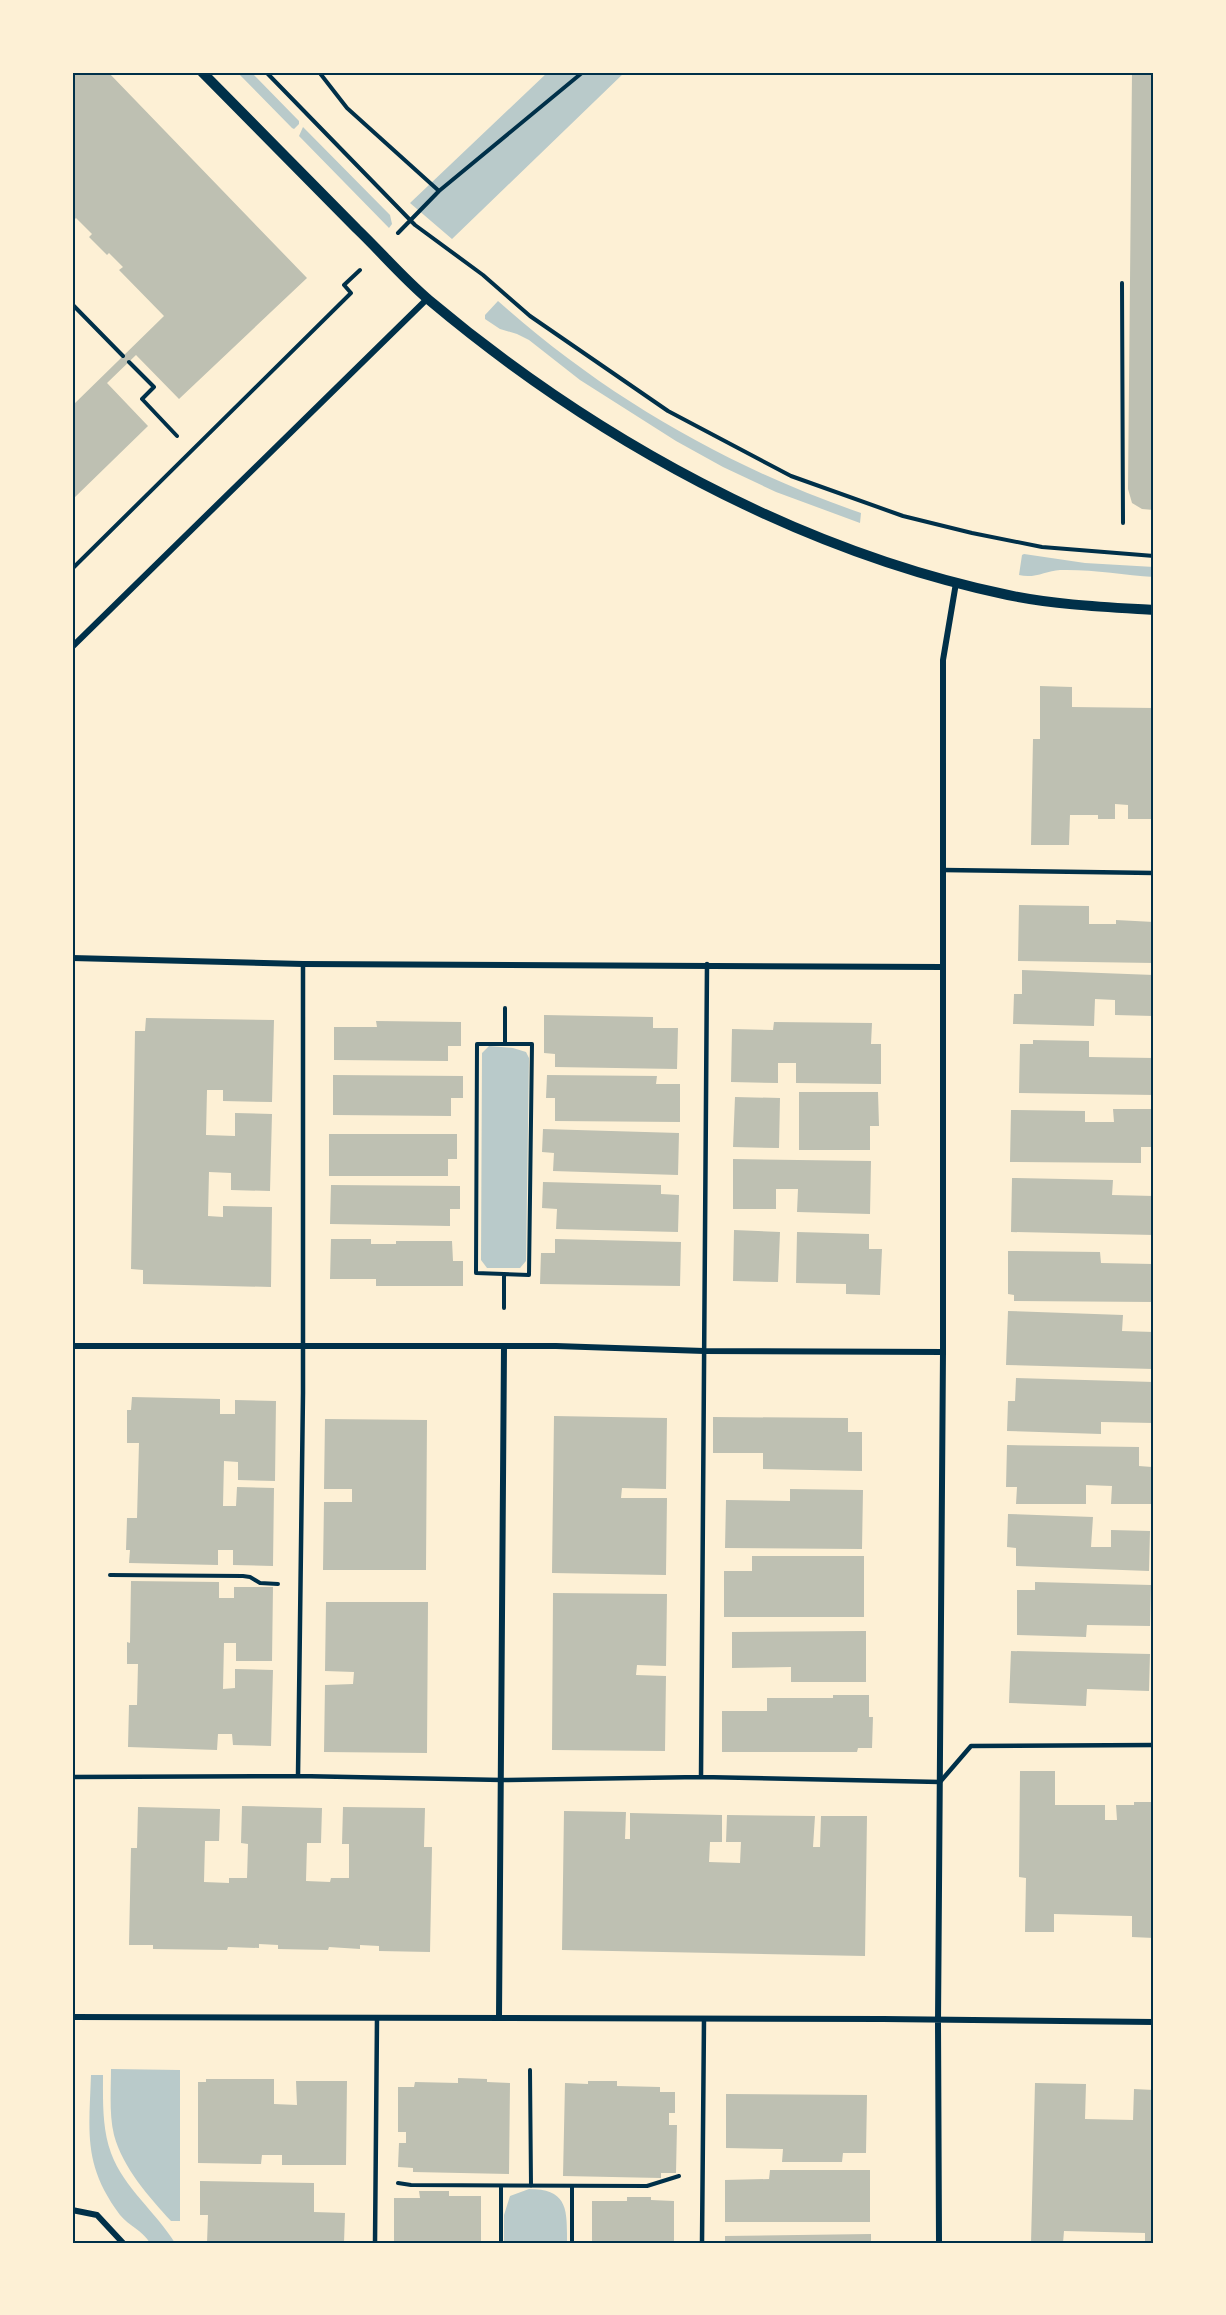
<svg xmlns="http://www.w3.org/2000/svg" width="1226" height="2315" font-family="Commissioner,sans-serif">
<style>
.green{fill:#b9caca}
.building{fill:#bec0b2}
.lines{fill:none;stroke-linecap:round;stroke-linejoin:round}
.path{stroke:#003049;stroke-width:4}
.service{stroke:#003049;stroke-width:4.5}
.minor{stroke:#003049;stroke-width:6}
.tertiary{stroke:#003049;stroke-width:10}
.neatline{fill:none;stroke:#003049;stroke-width:2}
</style>
<rect width="100%" height="100%" fill="#fdf0d5"/>
<!-- green -->
<path class="green" d="M237 72H251L299 121V124L294 129 292 128Z
M548 72H625L452 239 410 203Z
M303 127 390 215 392 224 389 228 299 136Z
M498 301C604 396 727 467 861 513L860 523 776 492 723 467 676 441 580 380 529 340 517 334 500 329 485 319V315Z
M1024 554 1085 563 1154 567V577C1123 575 1091 569 1060 570 1046 571 1034 579 1019 575L1022 555Z
M489 1046 513 1048 526 1052 529 1058 526 1261 520 1268H487L481 1260 482 1053Z
M111 2069 180 2070V2221H171C149 2197 123 2168 114 2135 109 2115 111 2090 111 2069Z
M91 2075H103C103 2101 102 2128 111 2153 124 2188 156 2212 175 2243H157L156 2241 150 2243C142 2230 129 2226 120 2215 83 2165 89 2133 91 2075Z
M529 2189C569 2189 567 2211 567 2243H504V2215L510 2196Z"/>
<!-- building -->
<path class="building" d="M72 72H108L307 278 179 399 136 355 107 383 148 426 72 500V406L164 316 119 270 123 267 109 253 107 255 89 237 92 234 76 218 72 222Z
M1132 72H1154V510L1142 509 1132 503 1128 489Z
M1040 686 1072 687V707L1154 708V819H1128V805L1115 804V819H1098V815H1070L1069 845H1031L1033 739H1040Z
M1019 905 1089 906V924H1116V920L1154 922V963L1018 961Z
M1022 970 1154 975 1153 1016 1115 1015V1000L1095 999 1094 1026 1013 1024 1014 994H1022Z
M544 1015 653 1017V1028H678L677 1069 555 1067V1054L544 1053Z
M146 1018 274 1020 272 1102 223 1101V1090H207L206 1135 235 1136V1113L272 1114 270 1191 231 1190V1173L209 1172 208 1216 223 1217V1206L272 1207 271 1287 143 1284V1270L131 1269 135 1031H145Z
M376 1021 461 1022V1046H448V1061L334 1060V1027H377Z
M774 1022 872 1023 871 1044H881V1084L796 1083V1063H778V1083L731 1082 732 1029 773 1030Z
M1033 1040 1089 1041V1057L1154 1058V1095L1019 1093 1020 1044H1033Z
M333 1075 463 1076V1098H451V1116L333 1115Z
M547 1075 657 1076 656 1084H680V1122L555 1121V1098H546Z
M799 1092H878L879 1126H870V1150H799Z
M735 1097 780 1098 779 1148 733 1147Z
M1113 1109H1154V1147H1141V1163L1010 1162 1011 1110 1085 1111V1122H1114Z
M543 1129 679 1133 678 1175 553 1171 554 1153 542 1152Z
M329 1134H457V1159H448V1176H329Z
M733 1159 871 1161 870 1214 797 1212 798 1189H776V1209H733Z
M1012 1178 1113 1180 1112 1195 1154 1196V1235L1011 1232Z
M543 1182 661 1185V1194L679 1195 678 1232 556 1229 557 1209 542 1208Z
M331 1185 460 1186V1209H450V1226L330 1224Z
M734 1230 780 1232 778 1282 733 1281Z
M797 1232 869 1234V1249H882L880 1295 846 1294V1284L796 1283Z
M331 1239H371V1244H396V1241H452L453 1261H463V1286H376V1279H330Z
M555 1239 681 1242 680 1286 540 1284 541 1253H555Z
M1008 1251 1100 1252 1101 1263 1153 1264V1302L1014 1301V1295L1008 1294Z
M1008 1311 1123 1315 1122 1331 1154 1332 1153 1369 1006 1365Z
M1016 1378 1154 1382V1423L1101 1422V1434L1007 1431 1008 1401H1015Z
M132 1397 220 1399V1414H235V1400L276 1401 275 1481 238 1480V1462L224 1461 223 1506H236L237 1487 274 1488 273 1566 233 1565V1550H218V1565L129 1563 130 1550H126L127 1518H137L139 1443H127V1410H131Z
M554 1416 667 1418 666 1489 622 1488 621 1498H667L666 1575 552 1573Z
M713 1417 848 1418V1432H862V1471L763 1469V1453H713Z
M325 1419 427 1420 426 1570H323L324 1502H352V1489H324Z
M1007 1445 1139 1447V1466L1152 1467 1151 1504H1111L1112 1486 1086 1485V1504H1016L1017 1487H1006Z
M790 1489 863 1490 862 1549 725 1548 726 1500 790 1501Z
M1008 1514 1093 1517 1091 1547H1111V1530L1150 1531 1149 1571 1016 1566V1548L1007 1547Z
M752 1556H864V1617H724V1571H752Z
M131 1581 219 1582V1598H234V1587H273L272 1661H236V1643H224L223 1689 235 1688V1669L273 1670 271 1746 233 1745 232 1734H218L217 1750 128 1747 129 1705H137L138 1664H127V1642L130 1643Z
M1035 1582 1151 1585 1150 1626 1087 1625 1086 1637 1017 1635V1590H1035Z
M553 1593 667 1594 666 1666 637 1665 636 1675 666 1676 665 1751 552 1750Z
M326 1602H428L427 1753 324 1752 325 1685 353 1684 354 1672 325 1671Z
M866 1631V1682H791V1667L732 1668V1632Z
M1011 1651 1150 1654 1149 1691 1087 1689 1086 1706 1009 1703Z
M833 1695H869V1717H873L872 1748H858L857 1752H722V1711H767V1698H833Z
M1020 1771H1055V1805H1105V1820H1117L1116 1805H1134V1802H1154V1938L1132 1937V1916L1054 1914V1932H1025L1026 1878 1019 1877Z
M242 1806 322 1808 321 1843H307L306 1881 330 1882 331 1878H349V1844H342L343 1807 425 1808 424 1847H432L430 1952 379 1951V1946L360 1945V1949L329 1947 328 1950 278 1949V1945L259 1944V1948L228 1947 227 1950 153 1949V1945H129L131 1848H137L138 1807 220 1809 219 1841H205L204 1882 229 1883V1878H247L248 1844 241 1843Z
M564 1811 626 1812 625 1839H630V1813L722 1815V1842H710L709 1862 740 1863 741 1842H726L727 1815 815 1816 813 1847H820L821 1816H867L865 1956 562 1950Z
M458 2078 487 2079V2082L510 2083 509 2174 413 2172V2168L398 2167 399 2143H406V2132H398V2087H414L415 2082 458 2083Z
M206 2079H274V2104L297 2105 296 2081H347L346 2165H282V2155H262L261 2164 198 2163V2082H206Z
M588 2081H617V2086L660 2087V2092H675V2113H669V2125H677L676 2173H661V2178L563 2176 565 2083 588 2084Z
M1035 2083 1086 2084 1085 2119 1133 2120 1134 2089 1154 2090V2243H1145V2233L1064 2231 1063 2243H1031Z
M726 2094 867 2095 866 2153H843L842 2162H782L783 2149 726 2148Z
M770 2170H870V2222H725V2180L769 2179Z
M200 2181 314 2183V2212L345 2213 344 2243H207L208 2215H200Z
M419 2191H449V2196H481V2243H394V2198H420Z
M627 2197H651V2200L674 2201V2243H592V2201H627Z
M871 2234V2243H725V2236Z"/>
<g class="lines">
<!-- path -->
<path class="path" d="M266 72 415 225 483 275 530 316 668 411 791 476 903 516 972 533 1042 547 1154 556
M319 72 347 108 439 191
M398 233 439 191 583 72
M1122 283 1123 523
M72 304 123 356
M129 362 154 387 142 399 177 436
M72 569 351 293 344 285 360 270
M505 1043V1008
M504 1308V1274L476 1273 477 1044H532L529 1275 504 1274
M110 1575 243 1576 250 1577 260 1583 278 1584
M530 2070 531 2186
M398 2183 411 2185 647 2186 679 2176
M501 2243V2186
M572 2243V2186"/>
<!-- service -->
<path class="service" d="M943 870 1154 873
M298 1776 303 1393V964
M72 1777 298 1776 502 1780 701 1777 940 1782 971 1746 1154 1745
M701 1777 707 964
M375 2243 377 2018
M702 2243 704 2019"/>
<!-- minor -->
<path class="minor" d="M72 647 427 299
M72 958 303 964 942 967
M72 1346H556L704 1351 943 1352
M72 2017 883 2019 1154 2022
M499 2018 504 1347
M72 2210 97 2215 123 2243
M939 2243 938 2021 943 1352V660L956 583"/>
<!-- tertiary -->
<path class="tertiary" d="M202 72C254 124 305 177 357 229 381 252 404 279 429 300 593 438 797 551 1008 595 1056 605 1105 607 1154 610"/>
</g>
<!-- border -->
<rect width="1226" height="2315" fill="none" stroke="#fdf0d5" stroke-width="147"/>
<rect x="74" y="74" width="1078" height="2168" class="neatline"/>
</svg>
